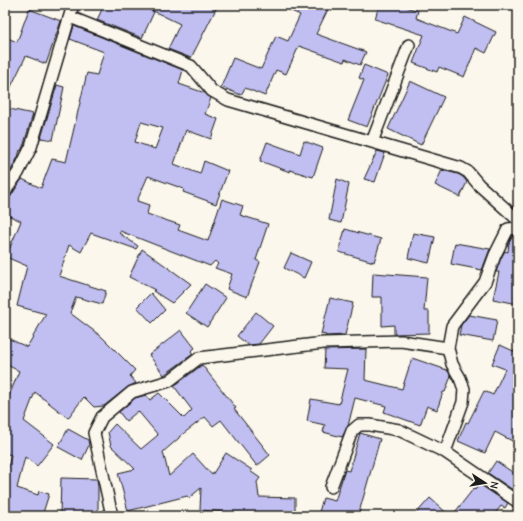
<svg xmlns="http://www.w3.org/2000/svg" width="523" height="521" font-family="'Comic Neue',sans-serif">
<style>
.building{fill:#c1bff1;stroke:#1c1c1c;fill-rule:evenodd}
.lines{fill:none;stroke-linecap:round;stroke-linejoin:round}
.minor-casing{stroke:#1c1c1c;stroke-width:14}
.minor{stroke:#fbf7ec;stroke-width:11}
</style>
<rect width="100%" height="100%" fill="#fbf7ec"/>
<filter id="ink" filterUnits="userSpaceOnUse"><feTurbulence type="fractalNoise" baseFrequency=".025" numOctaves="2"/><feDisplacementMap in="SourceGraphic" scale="8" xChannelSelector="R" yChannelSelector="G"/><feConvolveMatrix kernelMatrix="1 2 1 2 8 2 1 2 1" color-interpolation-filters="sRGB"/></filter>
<g filter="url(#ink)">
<!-- building -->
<path class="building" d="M104 5H139L154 12 142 38 97 20Z
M141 5H218L191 58 168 49 180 24Z
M278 5H330L316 34 366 52 360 65 345 59 344 62 299 46 286 74 276 70 265 96 245 88 241 95 221 87 233 58 261 69 276 36 288 41 300 15Z
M379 5H401L418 11 416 18 457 34 465 17 496 32 486 53 476 48 464 77 439 67 437 72 413 63 424 35 375 19Z
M29 9 61 21 46 64 26 56 5 99V37L17 42Z
M74 26 183 70 179 84 205 93 211 98 205 114 218 119 211 139 186 130 174 164 200 174 204 161 228 171 216 204 183 192 184 189 148 176 137 201 149 205 147 214 180 225 178 230 208 241 222 199 243 206 240 215 268 224 256 260 260 262 247 297 227 289 232 274 215 268 218 264 215 261 210 266 120 231 119 233 138 246 136 249 91 233 81 252 69 245 59 276 106 291 102 304 76 297 70 313 102 337 135 370 130 376 136 383 128 387 104 406 94 407 84 397 68 418 35 392 24 421 54 444 37 466 25 457 17 488 38 495 39 491 49 494 42 516H5V480L11 455 5 453V406L19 371 5 364V337L27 347 46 314 17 306 27 266 6 257 21 221 5 214V205L22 179 41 188 52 159 66 162 87 73 97 75 104 52 70 39ZM141 122 163 128 155 149 135 142Z
M364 65 388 75 367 127 348 120 364 80 359 78Z
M410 81 444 97 421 145 388 129Z
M57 85 64 87 53 140 41 138Z
M5 108 33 114 24 144 21 151 20 150 18 157 9 174 5 173Z
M304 141 323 148 313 177 290 170V172L260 161 267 142 300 154Z
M377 151 385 153 375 182 364 179Z
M442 170 458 174 463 177 467 182 460 197 435 185Z
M337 179 349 184 341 223 329 220Z
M345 229 381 239 374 262 339 252Z
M413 233 435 237 429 263 408 258Z
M518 235V304L493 299 499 272H496L501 258 505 251 508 252 509 243 513 236Z
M455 243 490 249 482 270 451 264Z
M142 249 191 284 172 303 153 291 155 290 129 277Z
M291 253 311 262 304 278 284 268Z
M373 273 427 277 424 311H429V333L394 334V325L382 326V297H372Z
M205 284 226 298 207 327 186 313Z
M151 293 165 310 152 323 137 307Z
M330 298 353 303 345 335 326 336V335L321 334Z
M256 312 273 326 259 344 248 345 237 336Z
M469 315 497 320 493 341 459 335 461 325Z
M181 330 195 348 191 351 193 354 164 375 149 355Z
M500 345 518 353V444L495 432 485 453 458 441 466 422 468 423 484 391 493 395 505 369 492 364Z
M366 349 365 380 402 389 412 358 447 370 451 376 445 392H443L437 410 427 406 420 425 384 412 386 406 355 398 348 426 342 437 323 432 325 425 307 421 311 399 339 404 348 369 324 368 325 350Z
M202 365 236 408 234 409 270 455 257 466 221 420 213 426 205 417 179 437V438L163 452 169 476 193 454 212 475 226 453 252 470 250 471 260 478 257 482 259 497 295 498V516H250V514L200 510 201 488 189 498 187 496 128 511 118 473 135 469 111 446 108 432 115 424 141 449 158 435 138 411 126 421 119 412 135 398 146 395 150 400 159 393 184 418 192 410 174 386Z
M68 429 88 440 89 445 82 460 58 447Z
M360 433 380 439 358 516H318L323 498 335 501 345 470 349 471Z
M496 461 518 476V488L516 492 488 473Z
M61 478 97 479 98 486V516H60Z
M479 484 508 503 505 508 501 506 493 516H452L474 488 475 489Z
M430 498 450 516H414Z"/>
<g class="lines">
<!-- minor casing -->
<g class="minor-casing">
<path id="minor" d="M70 17 191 66 212 91 228 100 461 168 468 172 479 185 518 220
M372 142 409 45
M5 193 8 187 18 173 31 147 73 5
M518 228 508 229 495 255 485 282 452 326 448 348 452 364 460 378 464 389 463 402 445 452 518 502
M331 487 352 431 359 425H370L399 430 445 452
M112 516 94 433 102 417 132 392 169 381 199 358 324 343 401 341 448 348"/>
</g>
<!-- minor -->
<use href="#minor" class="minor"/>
</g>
</g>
<!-- margin -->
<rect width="523" height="521" fill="none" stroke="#fbf7ec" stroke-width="20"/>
<rect x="10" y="10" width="503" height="501" fill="none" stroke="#1c1c1c" stroke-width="1.5" filter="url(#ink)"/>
<!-- north arrow -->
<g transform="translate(485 483) rotate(102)" stroke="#fbf7ec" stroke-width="3" paint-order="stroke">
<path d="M0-3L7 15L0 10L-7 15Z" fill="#1c1c1c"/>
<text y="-6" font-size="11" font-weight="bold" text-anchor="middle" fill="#1c1c1c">N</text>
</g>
</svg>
